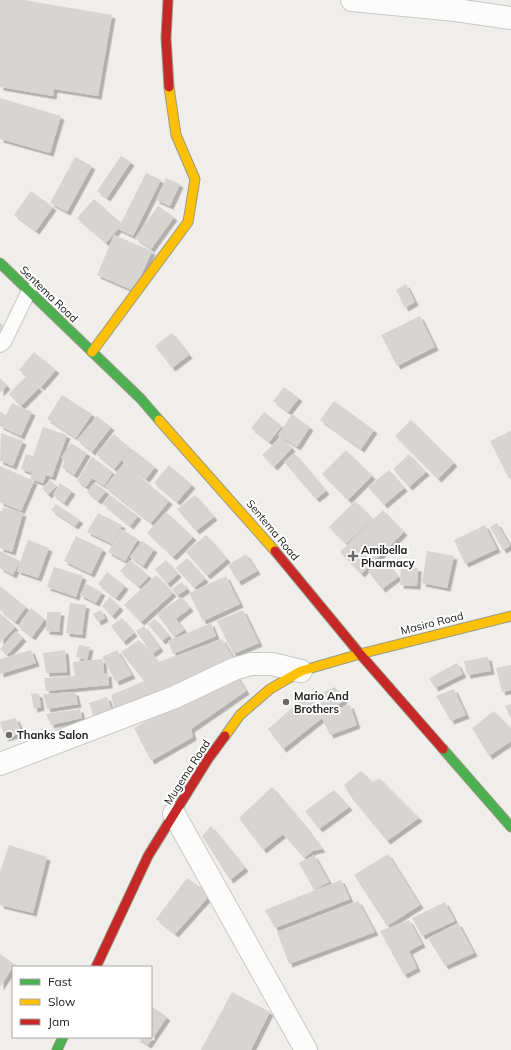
<svg xmlns="http://www.w3.org/2000/svg" width="511" height="1050" font-family="Mulish,sans-serif">
<style>
.building{fill:#d7d4d2;filter:url(#shadow)}
.lines{fill:none;stroke-linecap:round;stroke-linejoin:round}
.lane-casing{stroke:#c9c8c7;stroke-width:16}
.street-casing{stroke:#c9c8c7;stroke-width:24}
.fast-casing{stroke:#999a82;stroke-width:11}
.slow-casing{stroke:#999a82;stroke-width:11}
.jam-casing{stroke:#999a82;stroke-width:11}
.lane{stroke:#fdfcfc;stroke-width:14}
.street{stroke:#fdfcfc;stroke-width:22}
.fast{stroke:#4caf50;stroke-width:9}
.slow{stroke:#ffc107;stroke-width:9}
.jam{stroke:#c62828;stroke-width:9}
.poi-dot{fill:#6a6968;stroke:#fff;stroke-width:1.5}
.labels{text-anchor:middle;dominant-baseline:central;stroke-width:4;stroke-linejoin:round;paint-order:stroke}
.street-label{font-size:11px;fill:#222;stroke:#fff}
.poi-label{font-size:11px;font-weight:bold;fill:#222;stroke:#fff;text-anchor:start}
</style>
<defs>
<filter id="shadow"><feDropShadow dx="3.5" dy="3.5" stdDeviation="0" flood-color="#0004"/></filter>
</defs>
<rect width="100%" height="100%" fill="#f0eeeb"/>
<!-- building -->
<path class="building" d="M0 0H24L112 15 98 96 54 89 53 96 0 87Z
M0 98 61 116 50 153 0 139Z
M121 156 131 162 107 198 97 191Z
M75 157 92 166 67 212 50 203Z
M146 173 161 180 133 236 118 229 106 243 77 218 94 199 121 223Z
M166 178 180 184 170 206 156 200Z
M31 191 53 207 36 231 14 215Z
M158 206 174 217 151 249 135 238Z
M114 235 152 251 134 291 97 275Z
M406 284 415 302 405 308 396 290Z
M420 316 435 347 397 366 381 335Z
M0 323 7 328 0 339Z
M172 333 189 355 172 368 155 346Z
M34 352 56 370 41 387 19 370Z
M26 376 39 388 21 406 9 394Z
M0 378 7 386 0 393Z
M284 387 299 398 288 412 273 401Z
M62 395 92 414 76 438 47 419Z
M334 401 374 430 361 449 320 420Z
M12 403 32 412 21 436 0 426V411L6 415Z
M264 412 282 426 269 442 251 428Z
M292 414 310 427 297 447 278 435Z
M97 416 111 427 92 452 77 440Z
M411 420 454 463 438 479 395 436Z
M43 427 67 435 52 477 46 475 43 483 30 479 32 473 21 469 26 454 33 456Z
M511 431V478L509 479 490 441Z
M1 433 23 441 13 466 0 461Z
M114 434 131 449 114 469 96 454Z
M281 437 292 448 274 467 262 455Z
M71 443 87 453 74 475 62 467 65 461 61 458Z
M132 449 155 467 146 479 122 461Z
M346 450 372 476 348 500 322 474Z
M294 453 326 491 316 499 284 462Z
M409 454 426 472 409 487 393 469Z
M92 457 113 472 104 486 92 478 86 487 77 481Z
M124 463 169 501 151 523 105 487Z
M169 465 192 485 177 502 154 483Z
M0 466 34 481 21 511 0 502Z
M389 470 404 488 384 505 368 487Z
M50 480 57 486 48 495 42 488Z
M60 483 72 491 64 503 53 495Z
M94 483 106 491 98 501 87 492Z
M110 495 138 516 130 526 103 504Z
M195 495 214 517 196 531 177 509Z
M355 501 373 519 346 544 329 527Z
M56 504 80 520 75 526 51 510Z
M3 507 23 513 12 552 0 548V511H2Z
M383 510 404 532 361 574 340 552Z
M166 512 193 537 173 557 147 533Z
M98 513 122 525 112 544 87 532Z
M497 523 510 546 503 550 490 527Z
M485 525 497 549 465 564 454 540Z
M121 529 138 539 125 561 108 552Z
M206 535 227 559 207 576 186 552Z
M76 536 103 549 91 574 64 561Z
M28 540 49 548 38 578 17 571Z
M142 541 154 549 143 566 130 557Z
M0 551 20 561 13 575 0 568Z
M427 551 454 556 447 588 422 583Z
M246 554 257 571 238 582 228 565Z
M187 558 205 579 194 588 176 568Z
M384 559 398 577 382 589 368 571Z
M130 560 149 576 139 587 120 571Z
M166 560 178 574 167 584 155 569Z
M54 567 83 576 76 597 47 587Z
M401 567 418 568 417 586 400 585Z
M107 572 125 586 116 598 98 584Z
M156 575 173 593 141 622 124 605Z
M226 576 240 604 203 621 189 593Z
M182 582 187 589 177 596 172 589Z
M86 584 102 592 96 603 80 595Z
M0 586 26 607 15 622 0 610Z
M110 597 120 607 112 616 102 606Z
M181 597 190 608 176 619 184 630 174 637 157 614Z
M70 603 86 605 82 635 66 633Z
M31 608 45 619 32 637 18 626Z
M101 610 105 618 98 622 93 614Z
M243 610 259 643 233 654 217 621Z
M47 612H61L59 632 46 631Z
M0 613 15 627 0 643Z
M122 618 134 633 123 642 111 626Z
M155 619 169 636 162 641 148 624Z
M211 623 216 636 173 654 168 641Z
M144 626 160 648 152 654 136 631Z
M16 631 23 638 7 655 0 649Z
M222 639 235 661 116 713 111 695 144 681 121 652 139 640 159 662Z
M79 645 90 647 87 660 76 657Z
M31 650 36 663 0 674V659Z
M65 650 67 672 46 673 43 653Z
M117 650 132 675 116 682 102 657Z
M488 657 491 671 467 675 464 661Z
M103 659 104 674 108 673 109 685 46 691 44 678 75 676 73 662Z
M457 663 463 674 435 688 429 678Z
M511 665V690L502 692 496 668Z
M235 673 246 691 191 729 193 737 151 761 134 728Z
M335 687 344 700 332 710 350 705 357 725 330 735 322 718 283 749 268 729 299 702Z
M454 689 466 715 451 721 436 696Z
M75 692 78 704 47 709 43 694Z
M31 693 39 694 41 707 34 709Z
M107 697 113 713 94 718 89 703Z
M511 704V719L505 706Z
M80 709 82 718 51 725 46 714Z
M494 711 511 729V741L489 756 472 728Z
M16 718 22 733 5 738 0 722Z
M361 771 373 782 379 778 419 818 387 841 351 797 344 785Z
M272 787 300 820 322 849 313 851 304 858 283 834 263 850 239 818Z
M334 790 349 807 319 829 305 811Z
M211 826 245 868 230 880 202 836Z
M9 845 47 857 33 913 0 905V872Z
M388 854 420 905 387 926 354 875Z
M314 855 329 882 314 890 299 863Z
M187 878 211 894 175 934 156 919Z
M341 880 350 899 275 928 265 910Z
M358 901 375 932 289 964 277 932Z
M445 902 455 921 422 936 412 918Z
M409 920 422 944 409 951 417 968 404 975 380 931Z
M458 923 474 953 445 966 428 938Z
M0 954 16 965 13 967 0 987Z
M232 992 270 1012 251 1050H201Z
M151 1006 167 1017 148 1045 136 1037H151Z"/>
<g class="lines">
<!-- lane casing -->
<g class="lane-casing">
<path id="lane" d="M0 345 4 342 29 291"/>
</g>
<!-- street casing -->
<g class="street-casing">
<path id="street" d="M352 0 456 10 511 18
M0 764 175 697 234 669 251 664H272L301 671
M174 814 306 1050"/>
</g>
<!-- fast casing -->
<g class="fast-casing">
<path id="fast" d="M0 263 141 399 159 420
M443 749 511 827
M57 1050 63 1037"/>
</g>
<!-- slow casing -->
<g class="slow-casing">
<path id="slow" d="M92 352 188 222 195 179 176 135 169 87
M159 420 275 551
M225 736 240 715 270 689 301 671 360 654 511 616"/>
</g>
<!-- jam casing -->
<g class="jam-casing">
<path id="jam" d="M168 0 166 38 169 87
M275 551 360 654 443 749
M96 967 148 856 208 759 225 736"/>
</g>
<!-- lane -->
<use href="#lane" class="lane"/>
<!-- street -->
<use href="#street" class="street"/>
<!-- fast -->
<use href="#fast" class="fast"/>
<!-- slow -->
<use href="#slow" class="slow"/>
<!-- jam -->
<use href="#jam" class="jam"/>
</g>
<!-- markers -->
<g class="poi-dot">
<path d="M351 550h4v4h4v4h-4v4h-4v-4h-4v-4h4z"/>
<circle cx="286" cy="702" r="4"/>
<circle cx="9" cy="735" r="4"/>
</g>
<g class="labels">
<!-- street labels -->
<g class="street-label">
<text transform="translate(49 294) rotate(44)">Sentema Road</text>
<text transform="translate(273 530) rotate(50)">Sentema Road</text>
<text transform="translate(432 623) rotate(-14)">Masiro Road</text>
<text transform="translate(187 772) rotate(-57)">Mugema Road</text>
</g>
<!-- poi labels -->
<g class="poi-label">
<text x="361" y="550">Amibella<tspan x="361" dy="13">Pharmacy</tspan></text>
<text x="294" y="696">Mario And<tspan x="294" dy="13">Brothers</tspan></text>
<text x="17" y="735">Thanks Salon</text>
</g>
</g>
<!-- legend -->
<rect x="12" y="966" width="140" height="72" fill="#ffffff" stroke="#a7a7a7"/>
<rect x="20" y="979" width="20" height="6" fill="#4caf50" stroke="#a7a7a7"/>
<text x="48" y="986" font-size="12" fill="#222222">Fast</text>
<rect x="20" y="999" width="20" height="6" fill="#ffc107" stroke="#a7a7a7"/>
<text x="48" y="1006" font-size="12" fill="#222222">Slow</text>
<rect x="20" y="1019" width="20" height="6" fill="#c62828" stroke="#a7a7a7"/>
<text x="48" y="1026" font-size="12" fill="#222222">Jam</text>
</svg>
